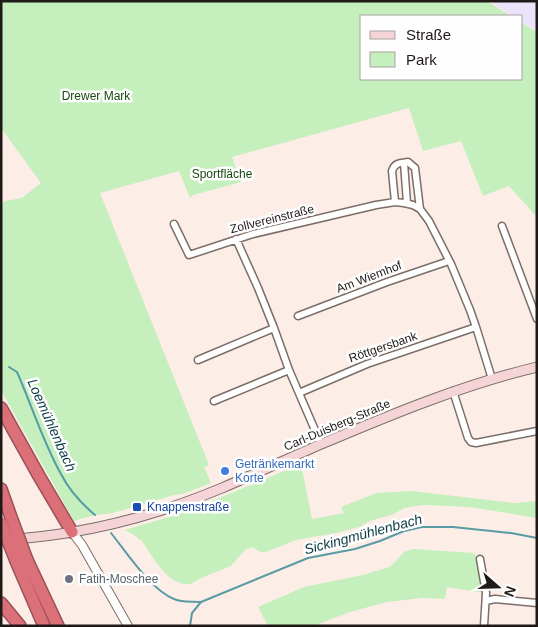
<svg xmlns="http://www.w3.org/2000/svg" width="538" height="627" font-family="Arial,sans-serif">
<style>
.industrial{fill:#eae3f9}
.green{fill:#c5efbd}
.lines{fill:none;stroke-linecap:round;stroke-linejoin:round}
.stream{stroke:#589ba5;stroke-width:2}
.minor-casing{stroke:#7b6e68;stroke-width:9}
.tertiary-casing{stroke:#7b6e68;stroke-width:10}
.secondary-casing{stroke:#7b6e68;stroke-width:11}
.motorway-casing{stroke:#9a5256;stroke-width:14}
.minor{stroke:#fff;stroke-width:6}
.tertiary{stroke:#fff;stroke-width:8}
.secondary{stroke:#f4d4d6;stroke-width:9}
.motorway{stroke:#dc7078;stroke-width:11}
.motorway-bridge-casing{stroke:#9a5256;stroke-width:14;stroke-linecap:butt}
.motorway-bridge{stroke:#dc7078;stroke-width:11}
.shop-dot{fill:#3f7fe0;stroke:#fefefe;stroke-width:2}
.transit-dot{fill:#1a4fb4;stroke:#fefefe;stroke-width:2}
.worship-dot{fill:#6b7280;stroke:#fefefe;stroke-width:2}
.labels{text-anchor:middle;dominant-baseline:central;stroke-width:5;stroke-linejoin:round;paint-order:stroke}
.park-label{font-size:12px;fill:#1a4a11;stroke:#fefefe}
.street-label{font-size:12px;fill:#1f1a18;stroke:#fefefe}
.shop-label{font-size:12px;fill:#366cbe;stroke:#fefefe;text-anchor:start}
.transit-label{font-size:12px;fill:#164399;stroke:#fefefe;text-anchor:start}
.worship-label{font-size:12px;fill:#5b616d;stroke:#fefefe;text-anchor:start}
.water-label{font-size:14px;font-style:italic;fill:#0b3b42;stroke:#fefefe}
</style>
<rect width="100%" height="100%" fill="#fceee7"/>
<!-- industrial -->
<path class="industrial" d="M489 1H537V31L522 22V16H513Z"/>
<!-- green -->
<path class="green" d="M1 1H487L511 16H362V79H522V23L537 32V215H535L509 186 483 196 461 141 423 151 409 108 232 157 241 182 193 195 190 198 179 171 100 193 209 465 204 467 211 483 183 494 174 495 113 513 95 515 74 521 1 390V204L5 201 22 198 41 183 1 128Z
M301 464 312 519 344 513 341 507 376 493 411 491 515 503 537 501V518L470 507 424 505 404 508 394 514 370 521 359 527 336 533 296 540 266 552C260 553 257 550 252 547L245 550 231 566 201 578 191 584H183L175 581 169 577 157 564 142 541 134 535 125 530 172 516 200 506Z
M413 549 474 553 478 558 484 593 447 587 445 599 422 598 387 602 350 612 313 626H268L258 607 304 587 363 575 389 567 393 564 404 552Z"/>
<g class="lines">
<!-- stream -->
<path class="stream" d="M9 367 17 372C32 406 43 442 61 474 69 490 82 504 95 515
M111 533C127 553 151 590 174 599 183 603 192 601 201 602L308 558 355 549 380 541 404 531 422 527H453L511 533 537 538
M190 626 192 613 201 602"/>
<!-- minor casing -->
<g class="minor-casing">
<path id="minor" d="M404 163 407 203
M395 202 392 171C395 162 401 163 408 162L415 168 420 209
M174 224 189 255 253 234 376 205 395 202 404 203 413 205 420 209 429 221 451 264 470 310 476 327 492 379
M502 226 537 319
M236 239 258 288 274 328 289 370 321 444
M298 316 387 282 449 261
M198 360 274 328
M453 391 468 438 471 442 476 443 537 431
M299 393 367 364 476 327
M214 401 289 370
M480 559 486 593 484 626
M486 601 495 599 537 603"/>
</g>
<!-- tertiary casing -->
<g class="tertiary-casing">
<path id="tertiary" d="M72 532 82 545 128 626"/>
</g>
<!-- secondary casing -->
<g class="secondary-casing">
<path id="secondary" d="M1 540C76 536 153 517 222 488 255 474 287 459 319 445 390 415 462 385 537 367"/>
</g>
<!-- motorway casing -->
<g class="motorway-casing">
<path id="motorway" d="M1 408 39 476 72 532
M1 489 12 520
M27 560 58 626
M16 561 44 626
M1 603 20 626"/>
</g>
<!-- minor -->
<use href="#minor" class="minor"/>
<!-- tertiary -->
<use href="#tertiary" class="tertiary"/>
<!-- secondary -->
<use href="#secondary" class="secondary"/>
<!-- motorway -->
<use href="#motorway" class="motorway"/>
<!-- motorway-bridge casing -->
<g class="motorway-bridge-casing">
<path id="motorway-bridge" d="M12 520 27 560
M1 523 16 561"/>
</g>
<!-- motorway-bridge -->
<use href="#motorway-bridge" class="motorway-bridge"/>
</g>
<!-- markers -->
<circle class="shop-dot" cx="225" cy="471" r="5"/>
<rect class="transit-dot" x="132" y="502" width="10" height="10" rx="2.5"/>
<circle class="worship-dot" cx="69" cy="579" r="5"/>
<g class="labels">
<!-- park labels -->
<g class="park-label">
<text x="96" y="96">Drewer Mark</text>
<text x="222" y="174">Sportfläche</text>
</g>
<!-- street labels -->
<g class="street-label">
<text transform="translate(272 219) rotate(-14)">Zollvereinstraße</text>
<text transform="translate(369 277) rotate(-21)">Am Wiemhof</text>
<text transform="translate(383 347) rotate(-19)">Röttgersbank</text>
<text transform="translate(337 425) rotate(-23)">Carl-Duisberg-Straße</text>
</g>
<!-- shop labels -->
<g class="shop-label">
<text x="235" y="464">Getränkemarkt<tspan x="235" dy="14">Korte</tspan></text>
</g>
<!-- transit labels -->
<g class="transit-label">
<text x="147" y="507">Knappenstraße</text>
</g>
<!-- worship labels -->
<g class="worship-label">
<text x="79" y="579">Fatih-Moschee</text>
</g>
<!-- water labels -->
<g class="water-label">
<text transform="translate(52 425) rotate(66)">Loemühlenbach</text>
<text transform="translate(363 534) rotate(-15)">Sickingmühlenbach</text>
</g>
</g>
<!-- border -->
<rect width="538" height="627" fill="none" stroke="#1f1a18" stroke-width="5"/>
<!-- legend -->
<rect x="360" y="15" width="162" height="65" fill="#fefefe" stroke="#a5a3a2"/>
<rect x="370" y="31" width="25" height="8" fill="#f4d4d6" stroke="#a5a3a2"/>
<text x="406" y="40" font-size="15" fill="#1f1a18">Straße</text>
<rect x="370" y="52" width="25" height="15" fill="#c5efbd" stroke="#a5a3a2"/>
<text x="406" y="65" font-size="15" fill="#1f1a18">Park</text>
<!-- north arrow -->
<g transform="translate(498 587) rotate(110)" stroke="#fefefe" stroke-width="4" paint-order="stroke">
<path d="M0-4L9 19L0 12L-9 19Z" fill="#1f1a18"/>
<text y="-8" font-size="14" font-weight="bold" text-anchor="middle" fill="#1f1a18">N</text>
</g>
</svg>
